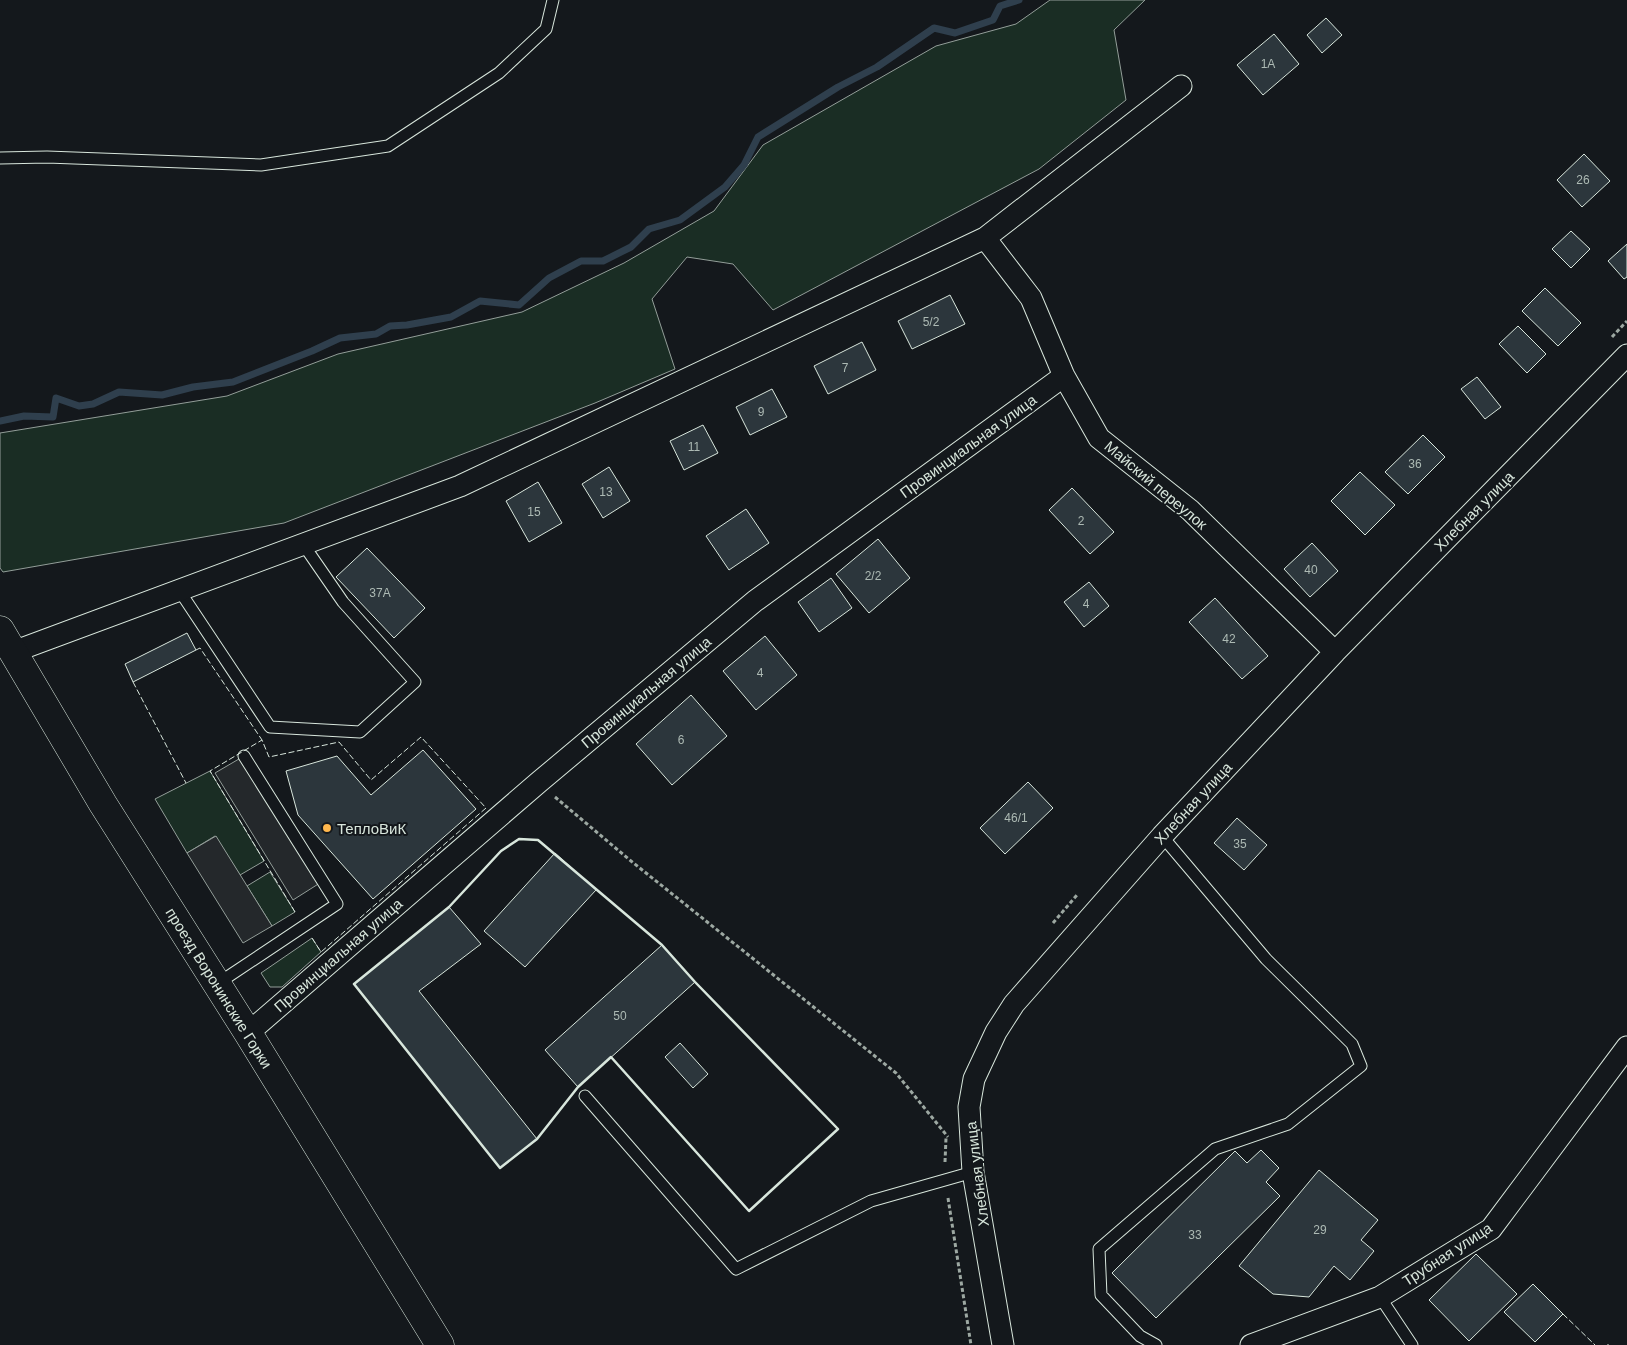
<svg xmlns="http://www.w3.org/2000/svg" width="1627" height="1345" font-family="Arial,sans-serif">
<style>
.green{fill:#1a2d24;stroke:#939e99}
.parking{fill:#24282b;stroke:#939e99}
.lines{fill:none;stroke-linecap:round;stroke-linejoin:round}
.stream{stroke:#2f3f4d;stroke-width:7}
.building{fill:#2c363c;stroke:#d8e6dc}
.lane-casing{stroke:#d8e6dc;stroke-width:13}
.street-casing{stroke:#d8e6dc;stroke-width:23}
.secondary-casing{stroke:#d8e6dc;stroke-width:29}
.path{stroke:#9da8a2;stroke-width:3;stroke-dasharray:4 2.5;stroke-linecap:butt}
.lane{stroke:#14181c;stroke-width:11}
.street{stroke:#14181c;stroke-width:21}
.secondary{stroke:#14181c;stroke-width:28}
.fence{stroke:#d8e6dc;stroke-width:1;stroke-dasharray:6 2.5;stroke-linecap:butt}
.wall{stroke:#d8e6dc;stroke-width:2.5}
.poi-dot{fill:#ffb74d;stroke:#14181c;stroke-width:2}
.labels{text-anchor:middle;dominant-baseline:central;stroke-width:4;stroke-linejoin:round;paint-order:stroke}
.number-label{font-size:12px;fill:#adbab4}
.street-label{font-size:15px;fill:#d8e6dc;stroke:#14181c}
.poi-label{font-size:15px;fill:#d8e6dc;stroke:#14181c;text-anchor:start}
</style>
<rect width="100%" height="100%" fill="#14181c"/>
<!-- green -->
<path class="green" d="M1050 0H1145L1114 30 1126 100 1039 169 773 310 733 264 687 257 652 299 675 369 595 403 284 523 3 572 0 568V433L227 396 338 354 522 312 624 263 714 211 763 145 936 46 1016 24Z
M210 771 264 861 240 875 215 836 187 853 155 799Z
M270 872 295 912 272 926 247 886Z
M312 938 321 952 282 987H270L261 973Z"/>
<!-- parking -->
<path class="parking" d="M244 756 323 881 293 900 215 773Z
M216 836 272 926 243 943 187 853Z"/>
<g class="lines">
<!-- stream -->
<path class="stream" d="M0 421 24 416 53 417 56 398 79 406 93 404 119 392 162 395 193 387 233 382 312 351 340 338 376 334 390 326 407 325 451 317 480 301 519 305 549 278 581 261H603L631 247 649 229 680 220 725 187 744 165 758 137 838 87 877 67 934 28 955 33 993 20 1000 6 1019 0"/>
</g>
<!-- building -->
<path class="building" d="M1326 18 1342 35 1322 53 1307 35Z
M1274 34 1299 64 1263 95 1237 65Z
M1584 154 1610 181 1582 207 1557 180Z
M1571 231 1590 249 1571 268 1552 249Z
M1627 244V277L1624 279 1608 261Z
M1545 288 1581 323 1558 346 1522 311Z
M950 295 965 324 912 349 898 321Z
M1518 326 1546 354 1527 373 1499 344Z
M862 342 876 370 828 394 814 366Z
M1477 377 1501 407 1485 419 1461 389Z
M772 389 787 417 750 435 736 407Z
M703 425 718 453 684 470 670 441Z
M1423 435 1445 457 1408 494 1385 472Z
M609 467 630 501 603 518 582 484Z
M1360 472 1395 505 1365 535 1331 501Z
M538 482 562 523 529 542 506 501Z
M1072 488 1114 532 1090 554 1049 510Z
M746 509 769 543 729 570 706 536Z
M878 539 910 578 869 613 836 574Z
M1312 543 1338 571 1310 597 1284 569Z
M367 548 425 608 394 638 336 577Z
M831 578 852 608 819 632 798 602Z
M1089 582 1109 606 1084 627 1064 602Z
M1215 598 1268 656 1242 679 1189 622Z
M187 633 196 650 133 682 125 664Z
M765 636 797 675 756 710 723 671Z
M691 695 727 736 672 785 636 744Z
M423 750 476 809 373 899 298 815 286 771 337 756 371 795Z
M1028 782 1053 808 1005 854 980 828Z
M1237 818 1267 845 1244 870 1214 843Z
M555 853 596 890 525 967 484 931Z
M449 907 481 944 419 991 537 1139 500 1168 354 984Z
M662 945 695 982 578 1087 545 1050Z
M680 1043 708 1074 693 1088 665 1057Z
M1261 1150 1279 1168 1266 1182 1280 1196 1156 1318 1112 1273 1235 1151 1247 1163Z
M1319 1170 1378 1220 1361 1240 1374 1251 1350 1280 1334 1266 1309 1297 1273 1294 1239 1266Z
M1476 1254 1517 1294 1469 1341 1429 1300Z
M1533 1284 1563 1314 1535 1342 1504 1312Z"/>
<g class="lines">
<!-- lane casing -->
<g class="lane-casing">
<path id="lane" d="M0 158 47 157 261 165 388 146 499 73 546 29 553 0
M179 590 270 727 360 732 415 682 343 602 303 544
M217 984 337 904 244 756
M585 1096 736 1269 871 1201 973 1172
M1380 1297 1412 1345
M1156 1345 1140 1336 1101 1295 1099 1249 1215 1149 1288 1124 1361 1066 1352 1044 1266 959 1162 836"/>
</g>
<!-- street casing -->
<g class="street-casing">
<path id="street" d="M985 238 1031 298 1064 376 1099 438 1190 510 1335 652
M13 652 460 486 985 238 1181 86
M248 1033 539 782 755 601 1064 376
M1003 1345 973 1172 969 1107 974 1079 996 1032 1014 1004 1162 836 1335 652 1627 355
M1251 1345 1380 1297 1491 1229 1627 1047"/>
</g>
<!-- secondary casing -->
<g class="secondary-casing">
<path id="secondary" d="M0 630 103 804 248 1033 440 1345"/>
</g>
<!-- path -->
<path class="path" d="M1612 337 1627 321
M555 797 631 861 896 1073 948 1137
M1053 923 1077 895
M945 1162 946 1138
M948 1198 971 1345"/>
<!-- lane -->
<use href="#lane" class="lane"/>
<!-- street -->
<use href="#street" class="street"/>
<!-- secondary -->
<use href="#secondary" class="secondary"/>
<!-- fence -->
<path class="fence" d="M196 650 200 648 262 740
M133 682 186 783
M295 912 210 771 262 740 269 757 339 742 371 780 421 737 486 808 321 952 312 938
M1563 1314 1595 1345
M1607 1345H1609"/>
<!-- wall -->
<path class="wall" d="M519 839 538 840 662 945 695 982 838 1129 749 1211 611 1057 578 1087 537 1139 500 1168 354 984 449 907 501 851Z"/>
</g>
<!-- markers -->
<circle class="poi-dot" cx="327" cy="828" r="5"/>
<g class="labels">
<!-- number labels -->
<g class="number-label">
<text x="1268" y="64">1А</text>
<text x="1583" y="180">26</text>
<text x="931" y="322">5/2</text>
<text x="845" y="368">7</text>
<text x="761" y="412">9</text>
<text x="694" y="447">11</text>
<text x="1415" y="464">36</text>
<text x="606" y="492">13</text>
<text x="534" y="512">15</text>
<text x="1081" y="521">2</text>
<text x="1311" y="570">40</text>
<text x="873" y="576">2/2</text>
<text x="380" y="593">37А</text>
<text x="1086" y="604">4</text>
<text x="1229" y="639">42</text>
<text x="760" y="673">4</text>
<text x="681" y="740">6</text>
<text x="1016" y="818">46/1</text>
<text x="1240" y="844">35</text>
<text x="620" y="1016">50</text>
<text x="1320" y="1230">29</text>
<text x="1195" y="1235">33</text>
</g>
<!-- street labels -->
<g class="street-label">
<text transform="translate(968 446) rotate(-36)">Провинциальная улица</text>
<text transform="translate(1156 485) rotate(40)">Майский переулок</text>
<text transform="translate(1474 511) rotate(-45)">Хлебная улица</text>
<text transform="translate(646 692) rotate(-40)">Провинциальная улица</text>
<text transform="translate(1193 803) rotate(-47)">Хлебная улица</text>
<text transform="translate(338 955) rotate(-41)">Провинциальная улица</text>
<text transform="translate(219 988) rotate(58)">проезд Воронинские Горки</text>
<text transform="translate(977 1174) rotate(-97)">Хлебная улица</text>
<text transform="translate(1447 1254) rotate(-33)">Трубная улица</text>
</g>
<!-- poi labels -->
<g class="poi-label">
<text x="337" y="828">ТеплоВиК</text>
</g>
</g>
</svg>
